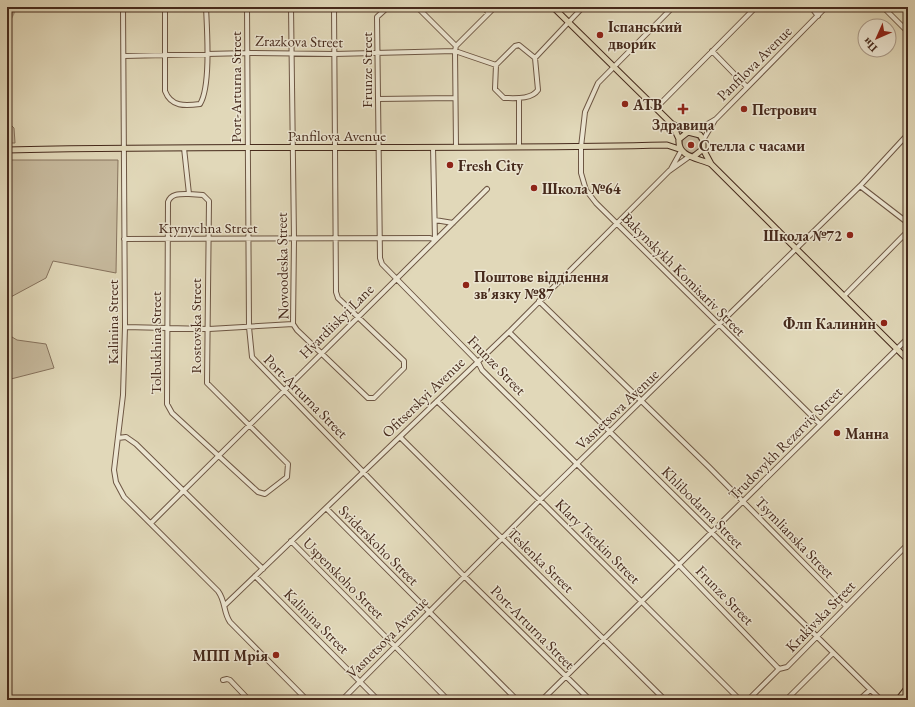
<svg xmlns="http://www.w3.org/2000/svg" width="915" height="707" font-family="'EB Garamond',serif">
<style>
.green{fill:#c7ba9e;stroke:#86725d}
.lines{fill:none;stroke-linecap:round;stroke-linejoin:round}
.river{stroke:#ac9d84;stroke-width:7}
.minor-casing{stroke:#6d5643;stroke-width:6}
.major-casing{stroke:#462a1c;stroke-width:7}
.minor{stroke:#ece6d2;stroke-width:4}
.major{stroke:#e1d8b9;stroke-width:5}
.poi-dot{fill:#8f2418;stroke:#ece6d2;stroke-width:1.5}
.labels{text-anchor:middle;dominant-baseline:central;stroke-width:3;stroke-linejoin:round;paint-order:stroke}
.poi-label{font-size:15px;font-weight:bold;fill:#462a1c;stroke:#ece6d2;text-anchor:start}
.street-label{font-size:15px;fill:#462a1c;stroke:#ece6d2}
</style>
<rect width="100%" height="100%" fill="#e1d8b9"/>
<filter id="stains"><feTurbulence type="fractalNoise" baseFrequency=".005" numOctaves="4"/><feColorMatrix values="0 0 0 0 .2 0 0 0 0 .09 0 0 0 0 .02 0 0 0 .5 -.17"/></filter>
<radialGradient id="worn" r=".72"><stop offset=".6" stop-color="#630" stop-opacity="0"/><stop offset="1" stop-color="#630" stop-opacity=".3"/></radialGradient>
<!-- green -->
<path class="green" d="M7 121 14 128 15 143H7Z
M682 144a9 9 0 1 1 18 0a9 9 0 1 1-18 0Z
M7 160H118L116 273 53 261 46 278 7 299Z
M7 334 17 340 46 344 54 368 7 380Z"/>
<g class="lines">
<!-- river -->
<path class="river" d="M7 21 14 7"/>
<!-- minor casing -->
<g class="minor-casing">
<path id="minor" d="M123 7 125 327 123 395 114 470 116 482 124 497 218 591C226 602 223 612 230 622L307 700
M165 7V91C171 107 185 106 200 104 211 87 207 29 206 7
M247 7 249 327 252 357 464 576 590 700
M291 7 294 239 293 324 297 330 368 398H374L404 368V361L338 298 336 292 334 7
M388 7 377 17 380 258 382 264 478 362 482 370 679 565 779 669
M417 7 456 46
M483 7 489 13
M673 7 598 83 585 112 581 147V173L586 190 596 203 820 424
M811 7 818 16
M883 7 908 32
M519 45 535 58 538 90C531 100 514 98 504 98L495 89 496 65 515 46Z
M712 51 747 87
M124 56 248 53 334 54 455 51 496 65
M535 58 583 7
M519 98V147
M378 99 455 98
M656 108 756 7
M694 132 716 119 826 7
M703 140 715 120
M456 147 455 51 456 46 495 7
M184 148 189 194C181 194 171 193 168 202L167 404 172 413 258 492 265 494 287 477 288 464 207 383 209 201 203 195 189 194
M671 169 681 151
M860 186 908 223
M435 220 453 223
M124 239 430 238 435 240 433 147
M844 296 908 231
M539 301 709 467 846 606
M125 327 209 329 293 324
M509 332 881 700
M437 401 540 500 740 700
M400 437 665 700
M118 438 126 437 136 444 263 569
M326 508 517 700
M151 523 487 189
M291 541 448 700
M255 576 378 700
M225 605 509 332 669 171 690 156
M223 680 227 679 230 680 249 700
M342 700 540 500 860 186 908 134
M542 700 908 338
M748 700 779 669 787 667 908 544
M786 700 833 653
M859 700 870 690"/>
</g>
<!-- major casing -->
<g class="major-casing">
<path id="major" d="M553 7 672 124 688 132
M672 124 679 139
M703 149 711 164 908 360
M7 150C227 145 447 150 667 145L679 149
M693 157 703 149V140L700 135 688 132 679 139C677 157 698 158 711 164
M898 700 908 687"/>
</g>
<!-- minor -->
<use href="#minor" class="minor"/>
<!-- major -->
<use href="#major" class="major"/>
</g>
<!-- markers -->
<g class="poi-dot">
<circle cx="600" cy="35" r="4"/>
<circle cx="625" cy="104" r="4"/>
<path d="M681 103h4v4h4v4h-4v4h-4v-4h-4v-4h4z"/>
<circle cx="744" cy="109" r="4"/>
<circle cx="691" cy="145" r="4"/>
<circle cx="450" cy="165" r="4"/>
<circle cx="534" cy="188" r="4"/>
<circle cx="850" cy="235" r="4"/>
<circle cx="466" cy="285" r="4"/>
<circle cx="884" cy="323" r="4"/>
<circle cx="837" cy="433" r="4"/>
<circle cx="276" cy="655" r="4"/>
</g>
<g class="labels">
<!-- poi labels -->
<g class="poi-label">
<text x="608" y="26">Іспанський<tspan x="608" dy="17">дворик</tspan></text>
<text x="633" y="104">ATB</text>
<text x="752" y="109">Петрович</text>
<text x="683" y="124" text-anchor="middle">Здравица</text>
<text x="699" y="145">Стелла с часами</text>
<text x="458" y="165">Fresh City</text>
<text x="542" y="188">Школа №64</text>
<text x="842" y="235" text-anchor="end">Школа №72</text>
<text x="474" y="276">Поштове відділення<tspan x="474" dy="17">зв'язку №87</tspan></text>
<text x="876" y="323" text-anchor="end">Флп Калинин</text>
<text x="845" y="433">Манна</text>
<text x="268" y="655" text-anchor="end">МПП Мрія</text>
</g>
<!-- street labels -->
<g class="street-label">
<text transform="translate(299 41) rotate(1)">Zrazkova Street</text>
<text transform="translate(754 63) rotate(-45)">Panfilova Avenue</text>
<text transform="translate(366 70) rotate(-90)">Frunze Street</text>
<text transform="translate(235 87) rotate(-90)">Port-Arturna Street</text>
<text x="337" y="135">Panfilova Avenue</text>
<text x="208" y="227">Krynychna Street</text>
<text transform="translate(282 266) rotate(-91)">Novoodeska Street</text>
<text transform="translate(684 274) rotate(45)">Bakynskykh Komisariv Street</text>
<text transform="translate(336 321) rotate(-45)">Hvardiiskyi Lane</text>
<text transform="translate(112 322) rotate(-90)">Kalinina Street</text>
<text transform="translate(195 326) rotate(-90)">Rostovska Street</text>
<text transform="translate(155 343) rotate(-90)">Tolbukhina Street</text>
<text transform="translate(497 365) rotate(46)">Frunze Street</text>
<text transform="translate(306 396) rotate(45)">Port-Arturna Street</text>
<text transform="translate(423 397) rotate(-44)">Ofitserskyi Avenue</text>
<text transform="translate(617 409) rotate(-44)">Vasnetsova Avenue</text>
<text transform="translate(785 443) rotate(-45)">Trudovykh Rezerviv Street</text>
<text transform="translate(703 507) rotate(45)">Khlibodarna Street</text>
<text transform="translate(795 537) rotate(46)">Tsymlianska Street</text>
<text transform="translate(598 541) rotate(45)">Klary Tsetkin Street</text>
<text transform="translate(379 545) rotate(45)">Sviderskoho Street</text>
<text transform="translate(541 560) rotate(44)">Teslenka Street</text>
<text transform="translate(344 578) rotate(45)">Uspenskoho Street</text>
<text transform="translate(725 595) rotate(46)">Frunze Street</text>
<text transform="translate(820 616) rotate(-46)">Krakivska Street</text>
<text transform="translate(317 621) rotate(45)">Kalinina Street</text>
<text transform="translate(533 627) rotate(45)">Port-Arturna Street</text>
<text transform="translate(387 637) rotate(-45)">Vasnetsova Avenue</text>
</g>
</g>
<!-- margin -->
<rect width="915" height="707" fill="none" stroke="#e1d8b9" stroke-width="24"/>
<rect x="8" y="8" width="899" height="691" fill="none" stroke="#462a1c" stroke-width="2"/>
<rect x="12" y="12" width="891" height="683" fill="none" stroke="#462a1c"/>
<!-- north arrow -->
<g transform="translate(877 38) rotate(225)"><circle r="19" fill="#ece6d2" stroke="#aa9b89"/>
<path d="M0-3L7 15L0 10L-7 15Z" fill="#8f2418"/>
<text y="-6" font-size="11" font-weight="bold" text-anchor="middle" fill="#462a1c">Пн</text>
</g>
<rect width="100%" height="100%" filter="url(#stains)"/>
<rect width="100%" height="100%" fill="url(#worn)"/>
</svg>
